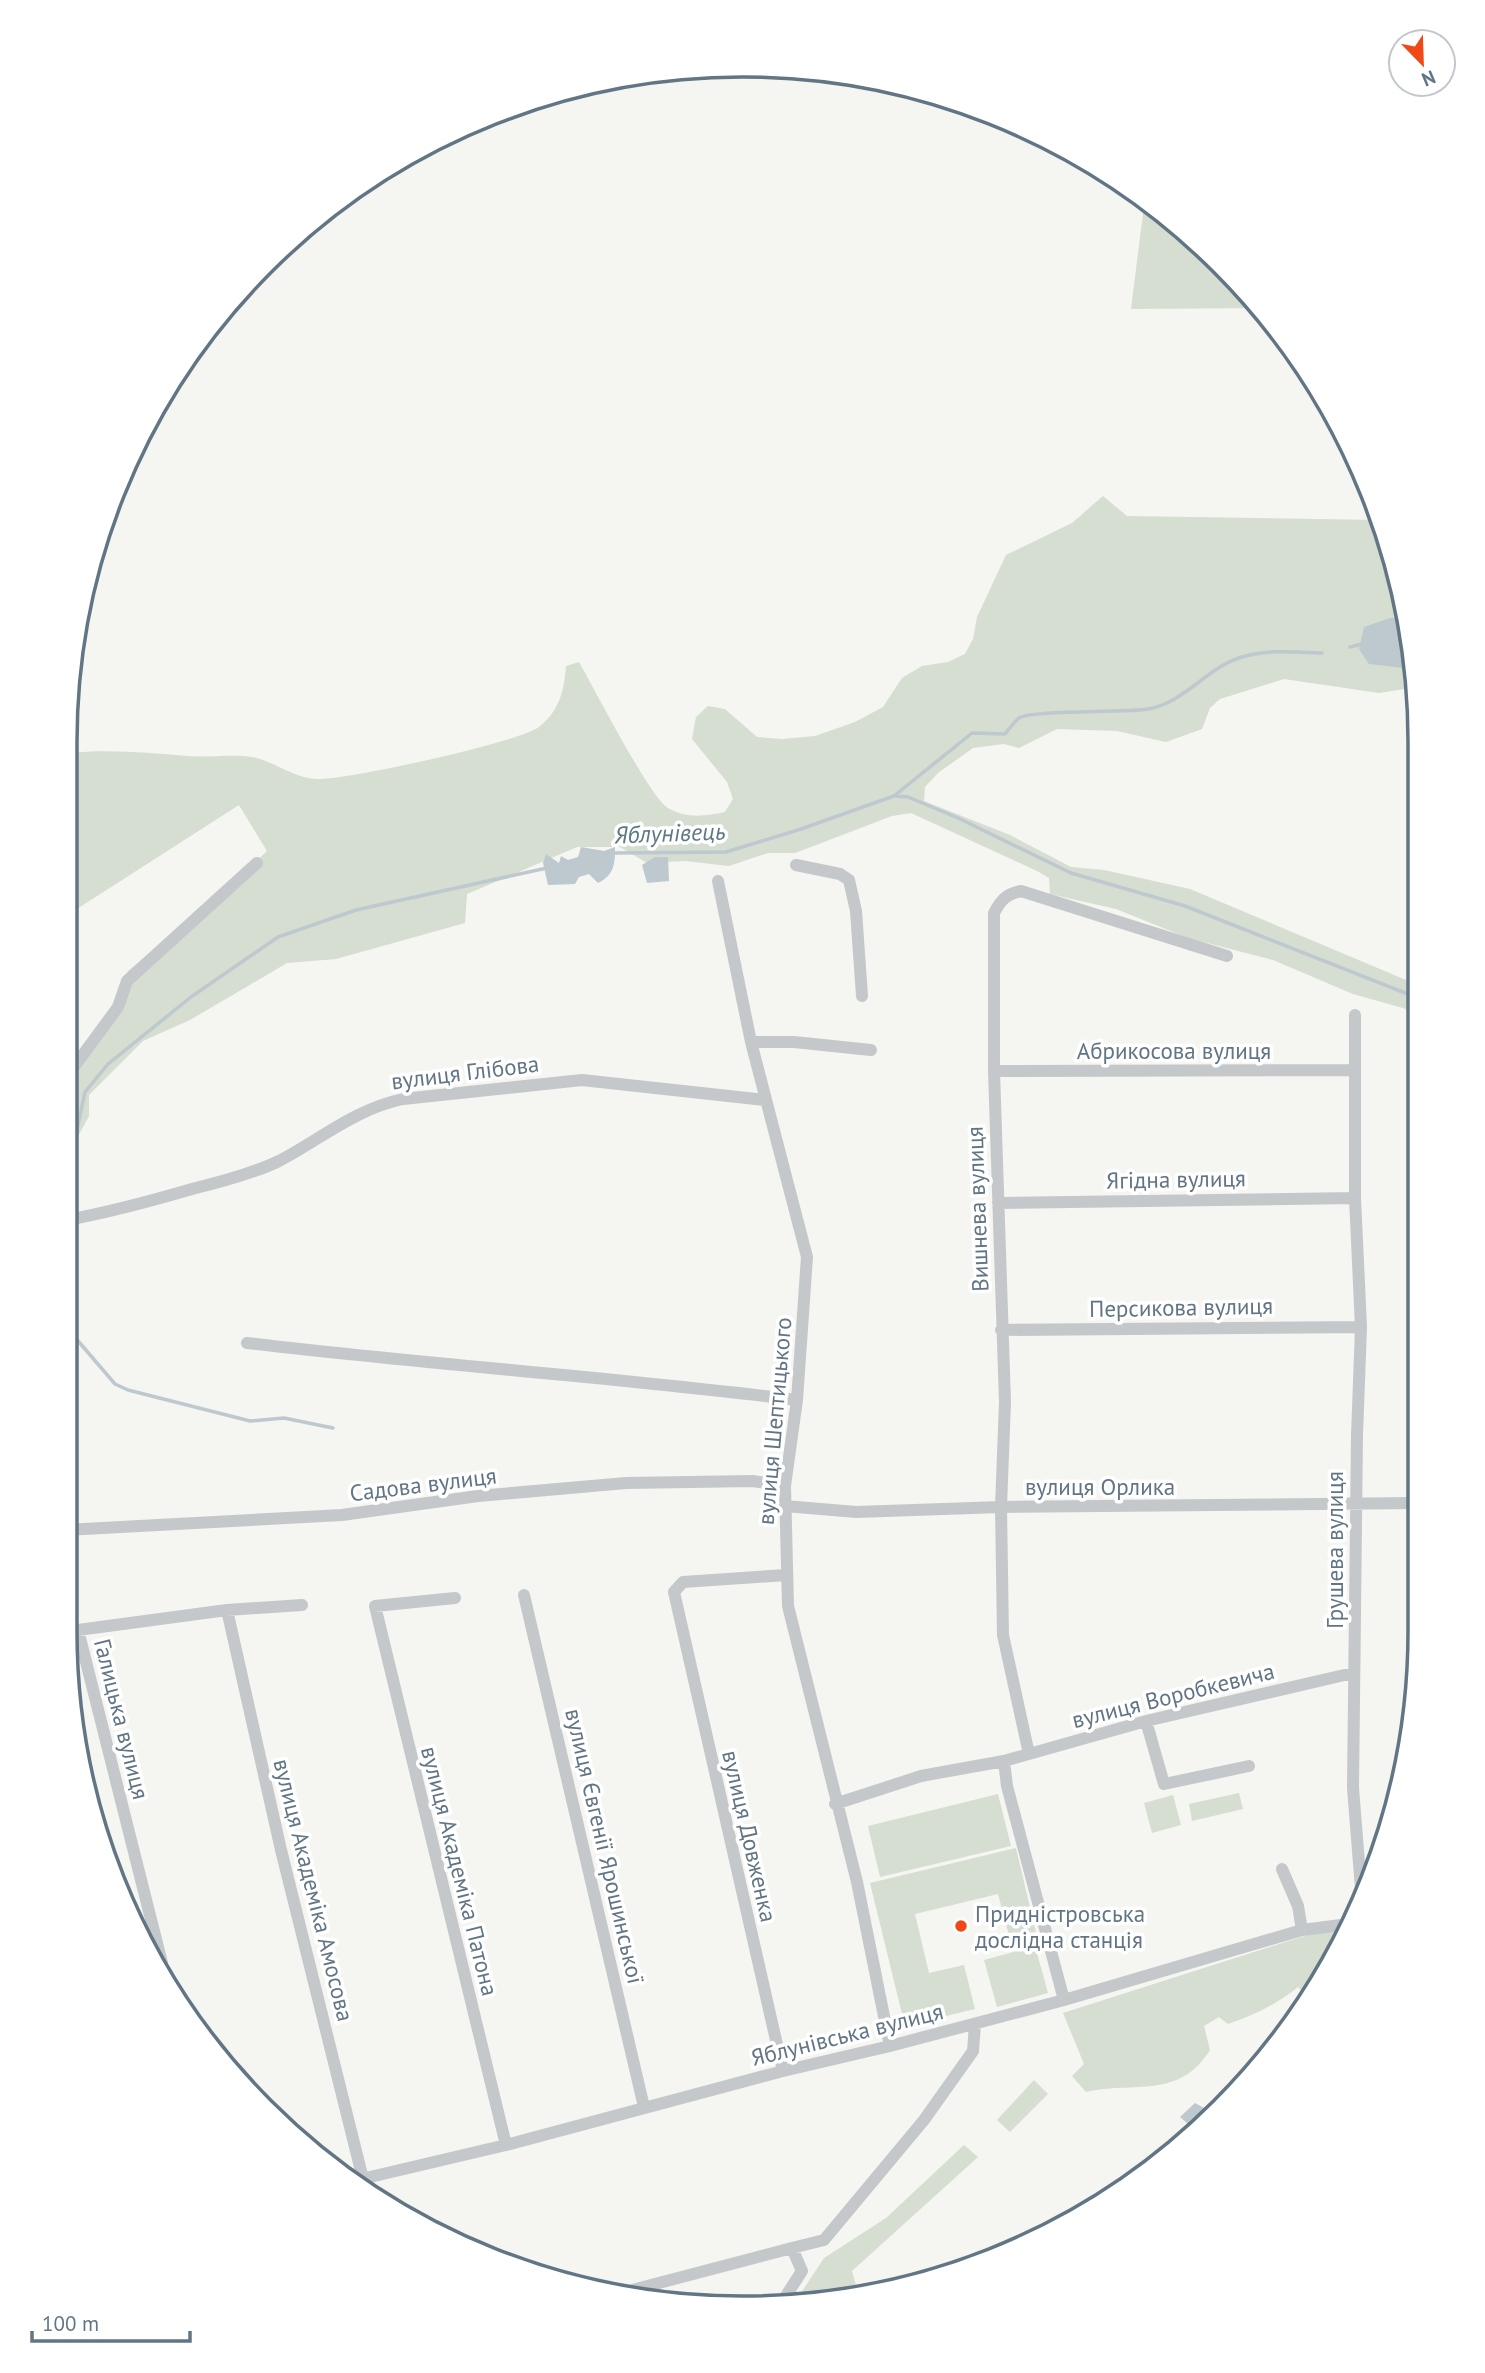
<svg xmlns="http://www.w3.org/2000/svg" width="1485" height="2373" font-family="'PT Sans',sans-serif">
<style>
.green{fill:#d6ddd1}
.water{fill:#bdc9ce}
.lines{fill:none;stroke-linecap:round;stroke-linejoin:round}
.stream{stroke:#bdc9ce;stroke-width:3.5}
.minor{stroke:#c4c8cb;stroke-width:12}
.poi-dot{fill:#f04816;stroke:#fff;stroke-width:2.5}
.labels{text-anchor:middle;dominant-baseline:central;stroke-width:7;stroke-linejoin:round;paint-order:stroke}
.street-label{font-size:23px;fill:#627584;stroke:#fff}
.poi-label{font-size:23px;fill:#627584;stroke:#fff;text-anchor:start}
.water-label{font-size:24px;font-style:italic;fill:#5d7882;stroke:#fff}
.rim{fill:none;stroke:#627584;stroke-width:3.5}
</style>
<rect width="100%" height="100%" fill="#f5f5f1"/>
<!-- green -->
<path class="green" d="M1145 198 1252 296 1261 308 1131 309Z
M1103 496 1127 516 1378 520 1397 567 1405 616 1390 618 1404 668 1413 665 1417 687 1379 693 1284 679 1220 699 1210 708 1202 729 1166 742 1117 731 1057 729 1019 748 1004 744 973 748 938 773 925 787 924 801 1010 835 1071 867 1104 870 1190 889 1418 985 1417 1012 1353 994 1273 960 1188 938 1116 909 1050 894 1049 878 1037 871 911 813 892 816 795 853H768L729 866 685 861 647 863 620 847H577L467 894 465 923 336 959 287 963 190 1020 143 1041 89 1095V1116L68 1155V1068L113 1007 128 971 224 893 267 851 239 805 69 914 70 753C110 749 148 753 187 756 208 758 230 754 251 757 270 759 293 778 316 779 343 781 520 742 539 727 559 711 564 692 566 666L579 662C593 686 650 798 668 808 687 819 705 816 725 812L733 799 727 782 692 739 696 717 708 706 725 709 757 737 782 739 815 736 855 722 883 707 902 678 922 666 948 662 965 654 973 639 977 617 1006 555 1072 523Z
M1239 1793 1243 1809 1192 1821 1189 1804Z
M998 1794 1011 1846 880 1877 868 1826Z
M1173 1795 1181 1825 1152 1833 1144 1803Z
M1016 1848 1036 1933 1010 1939 998 1894 915 1914 929 1973 964 1965 975 2009 905 2026 870 1883Z
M1323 1930 1345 1931 1307 1997 1298 1987C1276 2005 1254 2015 1228 2024L1219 2017 1204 2026 1210 2050C1179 2100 1134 2081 1086 2092L1072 2076 1084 2064 1063 2013Z
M1035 1946 1048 1993 997 2007 984 1960Z
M1034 2080 1048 2094 1010 2132 997 2120Z
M964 2145 978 2157 852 2271 857 2289 797 2299 824 2258 886 2218Z"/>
<!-- water -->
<path class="water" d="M1405 616 1413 665 1404 668 1369 664 1359 649 1364 627 1390 618Z
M581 847 604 851 615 847C615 865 614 875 598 883L589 874 579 877 575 884 548 885 543 863 546 854 559 863 561 856 568 860 578 857Z
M655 857H668L669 881 647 883 642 865Z
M1221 2095 1226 2097 1194 2129 1180 2117 1195 2103 1204 2108Z"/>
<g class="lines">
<!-- stream -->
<path class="stream" d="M1350 647 1362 644
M895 796 908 797 958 818 1071 873 1185 906 1418 998
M613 853 726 852 801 829 894 796 972 733 1005 734C1009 729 1014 722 1019 718 1031 710 1124 713 1148 709 1184 703 1209 666 1242 657 1267 649 1296 652 1322 653
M68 1139 77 1130 85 1092 108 1064 191 997 278 937 356 910 547 868
M67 1328 115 1384 128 1390 250 1421 284 1418 333 1428"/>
<!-- minor -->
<path class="minor" d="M796 865 840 874 849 880 856 911 862 996
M718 881 751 1042 807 1257 797 1400 785 1486 788 1606 857 1882 890 2046
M1355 1015V1198L1361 1327 1357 1435 1353 1788 1362 1901
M751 1042H794L871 1050
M994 1071 1355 1070
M68 1075 118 1007 127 981 257 863
M998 1203 1355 1198
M67 1220C110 1212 151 1201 192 1189 221 1182 252 1174 279 1161 321 1139 355 1109 403 1099L582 1080 765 1100
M1001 1330 1361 1327
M247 1343C431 1365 614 1377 797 1400
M785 1506 856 1512 1001 1507 1415 1503
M65 1530 342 1515 478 1496 626 1483 753 1481 785 1486
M524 1595 644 2107
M455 1598 375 1606 506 2145
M227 1610 281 1850 363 2179
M1146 1721 1164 1784 1249 1766
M1029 1754 1003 1635 1001 1507 1005 1402 994 1071V913C1001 900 1006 894 1021 891L1227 956
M1004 1761 1007 1786 1064 2000
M835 1804 921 1776 1004 1761 1146 1721 1353 1673
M1282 1869 1298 1906 1302 1930
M162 1963 78 1630 227 1610 302 1605
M783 2071 674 1592 683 1582 786 1575
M353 2181 506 2145 783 2071 890 2046 1064 2000 1302 1930 1349 1924
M792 2248 824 2240 924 2120 973 2051 975 2024
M632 2290 792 2248 802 2271 782 2302"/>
</g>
<!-- markers -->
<circle class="poi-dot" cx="961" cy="1926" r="7"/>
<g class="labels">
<!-- street labels -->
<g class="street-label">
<text x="1174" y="1050">Абрикосова вулиця</text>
<text transform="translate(465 1072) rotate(-7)">вулиця Глібова</text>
<text transform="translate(1176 1179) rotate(-1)">Ягідна вулиця</text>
<text transform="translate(977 1209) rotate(-92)">Вишнева вулиця</text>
<text transform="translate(1181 1307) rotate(-1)">Персикова вулиця</text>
<text transform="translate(774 1421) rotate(-85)">вулиця Шептицького</text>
<text transform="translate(423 1484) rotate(-7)">Садова вулиця</text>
<text x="1100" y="1486">вулиця Орлика</text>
<text transform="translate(1334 1550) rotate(-90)">Грушева вулиця</text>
<text transform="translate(1173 1695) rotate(-14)">вулиця Воробкевича</text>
<text transform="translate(122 1719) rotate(76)">Галицька вулиця</text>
<text transform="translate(750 1836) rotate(77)">вулиця Довженка</text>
<text transform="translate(605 1846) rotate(77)">вулиця Євгенії Ярошинської</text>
<text transform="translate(460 1871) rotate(76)">вулиця Академіка Патона</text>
<text transform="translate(314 1890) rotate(76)">вулиця Академіка Амосова</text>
<text transform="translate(847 2034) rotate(-14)">Яблунівська вулиця</text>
</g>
<!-- poi labels -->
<g class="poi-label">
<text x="975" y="1913">Придністровська<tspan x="975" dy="26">дослідна станція</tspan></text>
</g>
<!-- water labels -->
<g class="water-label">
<text transform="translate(670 833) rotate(-2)">Яблунівець</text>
</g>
</g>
<!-- crop -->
<path d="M0 0H1485V2373H0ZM742 77H743A665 665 0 0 1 1408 742V1631A665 665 0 0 1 743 2296H742A665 665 0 0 1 77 1631V742A665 665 0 0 1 742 77Z" fill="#fff" fill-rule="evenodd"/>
<path class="rim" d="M742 77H743A665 665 0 0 1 1408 742V1631A665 665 0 0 1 743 2296H742A665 665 0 0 1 77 1631V742A665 665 0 0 1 742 77Z"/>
<!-- north arrow -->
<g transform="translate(1422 63) rotate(157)"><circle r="33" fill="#ffffff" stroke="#c0c8ce" stroke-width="2"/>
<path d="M0-5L12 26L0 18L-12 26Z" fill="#f04816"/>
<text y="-10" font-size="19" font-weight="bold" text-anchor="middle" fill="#627584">N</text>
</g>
<!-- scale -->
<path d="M32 2331v10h158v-10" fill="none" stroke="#627584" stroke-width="3.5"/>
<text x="42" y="2331" font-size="21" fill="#627584" stroke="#ffffff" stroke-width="5" paint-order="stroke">100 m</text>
</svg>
